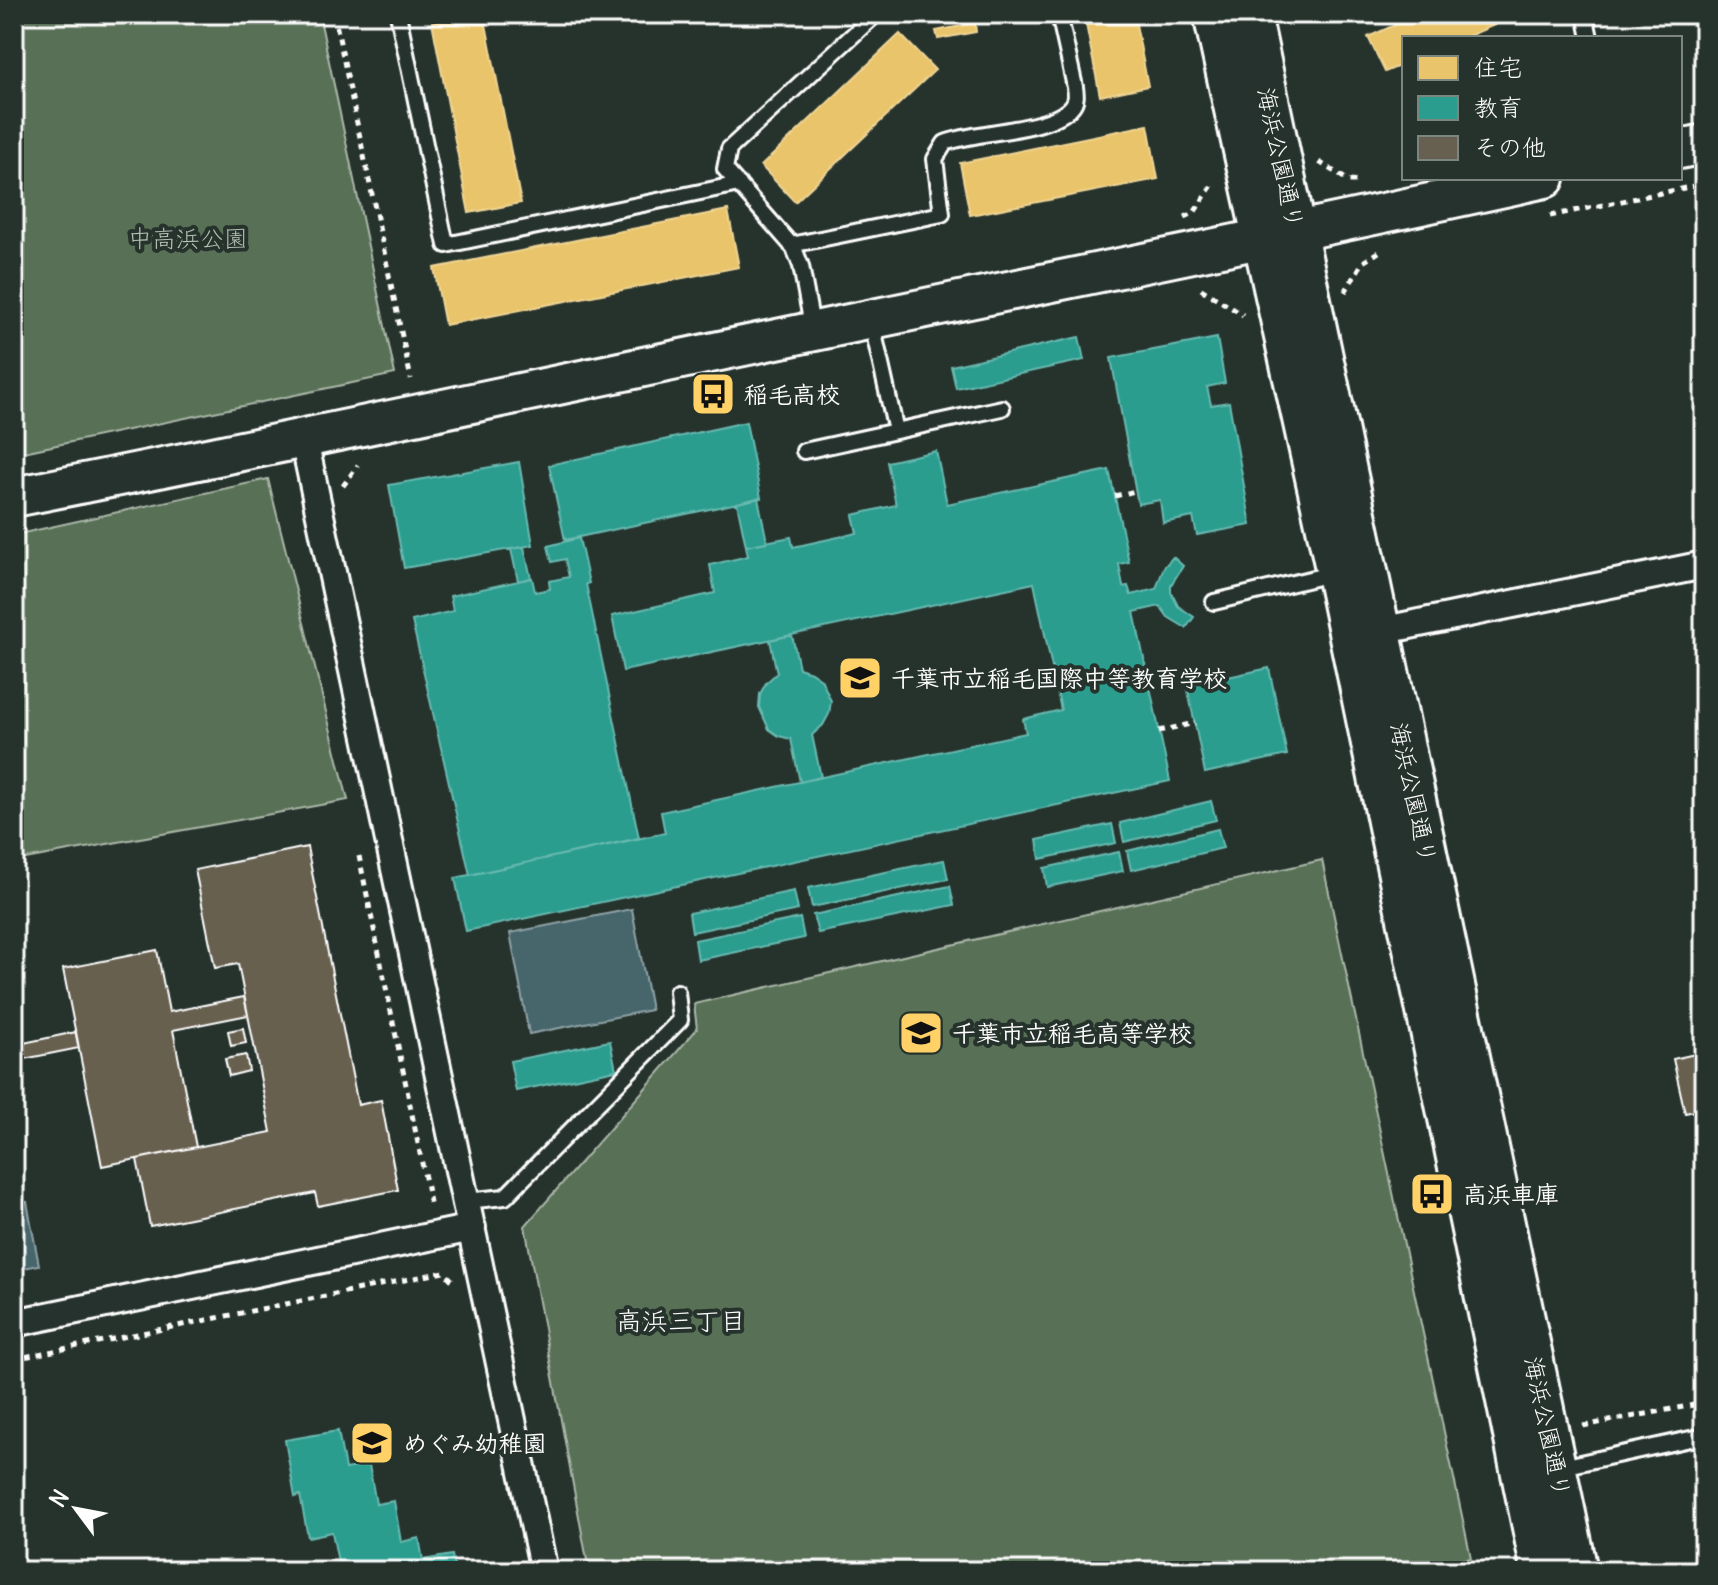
<svg xmlns="http://www.w3.org/2000/svg" width="1718" height="1585" font-family="Delius,'Klee One',sans-serif">
<style>
.green{fill:#587156;stroke:#acb8aa;stroke-width:2}
.water{fill:#46666c;stroke:#90a3a7;stroke-width:2}
.homes{fill:#e9c46a;stroke:#f0d697;stroke-width:2}
.schools{fill:#2a9d8f;stroke:#6abab1;stroke-width:2}
.building{fill:#676050;stroke:#fff;stroke-width:2}
.lines{fill:none;stroke-linecap:round;stroke-linejoin:round}
.lane-casing{stroke:#fff;stroke-width:20}
.street-casing{stroke:#fff;stroke-width:32}
.secondary-casing{stroke:#fff;stroke-width:44}
.path{stroke:#fff;stroke-width:5;stroke-dasharray:6 6;stroke-linecap:butt}
.lane{stroke:#26332d;stroke-width:14}
.street{stroke:#26332d;stroke-width:26}
.secondary{stroke:#26332d;stroke-width:38}
.labels{text-anchor:middle;dominant-baseline:central;stroke-width:8;stroke-linejoin:round;paint-order:stroke}
.street-label{font-size:24px;fill:#fff;stroke:#26332d}
.park-label{font-size:24px;fill:#b4bfb3;stroke:#26332d}
.poi-label{font-size:24px;font-weight:bold;fill:#fff;stroke:#26332d;text-anchor:start}
.neighbourhood-label{font-size:26px;fill:#fff;stroke:#26332d}
</style>
<rect width="100%" height="100%" fill="#26332d"/>
<filter id="ink" filterUnits="userSpaceOnUse"><feTurbulence type="fractalNoise" baseFrequency=".0125" numOctaves="2"/><feDisplacementMap in="SourceGraphic" scale="16" xChannelSelector="R" yChannelSelector="G"/><feConvolveMatrix kernelMatrix="1 2 1 2 8 2 1 2 1" color-interpolation-filters="sRGB"/></filter>
<g filter="url(#ink)">
<!-- green -->
<path class="green" d="M14 14H319L395 374 14 454Z
M268 479 348 800 14 861V535Z
M1322 860 1471 1558 1407 1571H589L525 1226 697 1029 694 1004Z"/>
<!-- water -->
<path class="water" d="M632 909 651 1010 529 1034 510 933Z
M27 1202 39 1265 14 1270V1204Z"/>
<!-- homes -->
<path class="homes" d="M471 14H484L521 203 469 213 432 22Z
M930 14H977L932 23Z
M1084 14H1134L1148 86 1100 96Z
M1419 14H1520L1464 38H1404V64L1385 72 1368 37Z
M975 23 976 32 938 39 936 31Z
M900 34 935 70 795 202 761 166Z
M1148 125 1158 179 970 215 960 163Z
M728 210 739 267 445 325 434 268Z"/>
<!-- schools -->
<path class="schools" d="M1079 337 1084 360 956 388 951 366Z
M1217 338 1225 383 1207 387 1211 405 1229 402 1251 525 1197 535 1193 517 1163 523 1160 500 1138 504 1111 358Z
M746 422 761 498 565 540 549 465Z
M936 451 947 504 1109 470 1129 562 1119 564 1123 587 1128 586 1131 595 1156 589 1164 567 1173 557 1183 566 1171 585V592L1178 606 1194 617 1186 628 1168 617 1160 606 1134 612 1170 781 466 931 455 878 665 833 661 812 1026 733 1023 719 1061 710 1034 583 623 671 612 616 715 593 710 565 748 556 746 546 791 537 793 547 857 533 853 515 896 505 887 462Z
M519 462 533 545 404 568 389 485Z
M758 498 767 542 746 546 737 503Z
M579 538 589 583 586 584 639 838 470 875 412 621 453 611 450 596 532 578 535 592 550 589 549 581 569 577 565 559 552 562 548 546Z
M524 547 531 578 518 581 511 549Z
M792 635 799 668 811 672 821 679 831 701 829 714 823 725 812 735 821 777 800 782 791 739 779 736 769 729 759 707 760 694 766 683 777 673 770 640Z
M1269 668 1287 755 1205 773 1187 686Z
M1211 801 1216 820 1124 842 1120 823Z
M1112 824 1116 843 1040 859 1037 840Z
M1218 829 1223 848 1131 870 1127 851Z
M1119 852 1123 871 1047 887 1044 868Z
M944 860 948 879 812 907 808 888Z
M950 886 954 905 818 933 813 915Z
M794 891 798 910 692 932 689 913Z
M800 918 804 938 698 960 695 940Z
M610 1041 616 1070 516 1091 510 1061Z
M338 1431 345 1469 369 1465 376 1504 394 1501 401 1542 419 1538 423 1560 452 1555 455 1571H316L339 1567 332 1532 308 1537 300 1495 295 1497 285 1440Z"/>
<!-- building -->
<path class="building" d="M307 847 358 1105 381 1100 398 1190 318 1206 315 1193 150 1226 137 1159 271 1132 238 964 215 968 195 870Z
M14 945H18L22 962 14 964Z
M157 950 169 1012 244 997 248 1015 173 1030 196 1147 102 1166 63 969Z
M243 1028 246 1043 231 1046 228 1031Z
M76 1032 79 1048 14 1061V1045Z
M1704 1052V1109L1685 1113 1673 1059Z
M246 1055 249 1071 229 1076 225 1059Z
M16 1148 24 1187 14 1189V1149Z"/>
<g class="lines">
<!-- lane casing -->
<g class="lane-casing">
<path id="lane" d="M398 14 446 245 739 184
M1585 14 1590 38
M791 245 942 214 935 159 945 143C976 131 1053 131 1072 106 1077 100 1076 94 1075 87L1059 14
M871 320 896 431
M813 331 801 266 794 248 725 169 729 149 876 14
M804 451 1002 408
M1214 602 1335 573
M466 1201 505 1197 680 1020 677 992
M1557 1468 1704 1436"/>
</g>
<!-- street casing -->
<g class="street-casing">
<path id="street" d="M304 440 544 1571
M1380 631 1704 565
M14 1323 472 1228"/>
</g>
<!-- secondary casing -->
<g class="secondary-casing">
<path id="secondary" d="M1213 14 1336 573 1541 1571
M1251 14 1578 1571
M1680 149 1704 144
M14 497C299 441 583 379 868 320 1094 273 1319 228 1545 178"/>
</g>
<!-- path -->
<path class="path" d="M334 14 411 379
M1319 162 1349 181H1356
M1550 216 1704 184
M1185 217 1194 213 1214 182
M1201 289 1243 315
M1345 292 1363 262 1379 252
M343 486 358 465
M1115 496 1135 491
M1159 731 1195 723
M359 856 431 1207
M14 1359 444 1272 453 1281
M1583 1426 1704 1403"/>
<!-- lane -->
<use href="#lane" class="lane"/>
<!-- street -->
<use href="#street" class="street"/>
<!-- secondary -->
<use href="#secondary" class="secondary"/>
</g>
</g>
<!-- icons -->
<defs>
<g id="bus-square" transform="scale(2.3)"><rect x="-9" y="-9" width="18" height="18" rx="4" fill="#ffd166" stroke="#26332d"/><path d="M-5-6H5V4H4V6H2V4H-2V6H-4V4H-5ZM-3.5-4V0h7V-4ZM-3.5 1.2v1.5H-2V1.2ZM2 1.2v1.5H3.5V1.2Z" fill="#111"/></g>
<g id="school-square" transform="scale(2.3)"><rect x="-9" y="-9" width="18" height="18" rx="4" fill="#ffd166" stroke="#26332d"/><path d="M0-5L7-2L0 1L-7-2ZM-4 1L0 2.5L4 1V4Q0 6-4 4Z" fill="#111"/></g>
</defs>
<g fill-rule="evenodd">
<use href="#bus-square" x="713" y="394"/>
<use href="#school-square" x="860" y="678"/>
<use href="#school-square" x="921" y="1033"/>
<use href="#bus-square" x="1432" y="1194"/>
<use href="#school-square" x="372" y="1443"/>
</g>
<g class="labels">
<!-- street labels -->
<g class="street-label">
<text transform="translate(1281 158) rotate(78)">海浜公園通り</text>
<text transform="translate(1414 793) rotate(78)">海浜公園通り</text>
<text transform="translate(1548 1427) rotate(78)">海浜公園通り</text>
</g>
<!-- park labels -->
<g class="park-label">
<text x="188" y="238">中高浜公園</text>
</g>
<!-- poi labels -->
<g class="poi-label">
<text x="744" y="394">稲毛高校</text>
<text x="891" y="678">千葉市立稲毛国際中等教育学校</text>
<text x="952" y="1033">千葉市立稲毛高等学校</text>
<text x="1463" y="1194">高浜車庫</text>
<text x="403" y="1443">めぐみ幼稚園</text>
</g>
<!-- neighbourhood labels -->
<g class="neighbourhood-label">
<text x="681" y="1320">高浜三丁目</text>
</g>
</g>
<!-- margin -->
<rect width="1718" height="1585" fill="none" stroke="#26332d" stroke-width="48"/>
<rect x="24" y="24" width="1670" height="1537" fill="none" stroke="#fff" stroke-width="3" filter="url(#ink)"/>
<!-- legend -->
<rect x="1402" y="36" width="280" height="144" fill="#26332d" stroke="#7d8581" stroke-width="2"/>
<rect x="1418" y="56" width="40" height="24" fill="#e9c46a" stroke="#7d8581" stroke-width="2"/>
<text x="1474" y="76" font-size="24" fill="#ffffff">住宅</text>
<rect x="1418" y="96" width="40" height="24" fill="#2a9d8f" stroke="#7d8581" stroke-width="2"/>
<text x="1474" y="116" font-size="24" fill="#ffffff">教育</text>
<rect x="1418" y="136" width="40" height="24" fill="#676050" stroke="#7d8581" stroke-width="2"/>
<text x="1474" y="156" font-size="24" fill="#ffffff">その他</text>
<!-- north arrow -->
<g transform="translate(76 1509) rotate(302)" stroke="#26332d" stroke-width="6" paint-order="stroke">
<path d="M0-6L14 30L0 20L-14 30Z" fill="#ffffff"/>
<text y="-12" font-size="22" font-weight="bold" text-anchor="middle" fill="#ffffff">N</text>
</g>
</svg>
